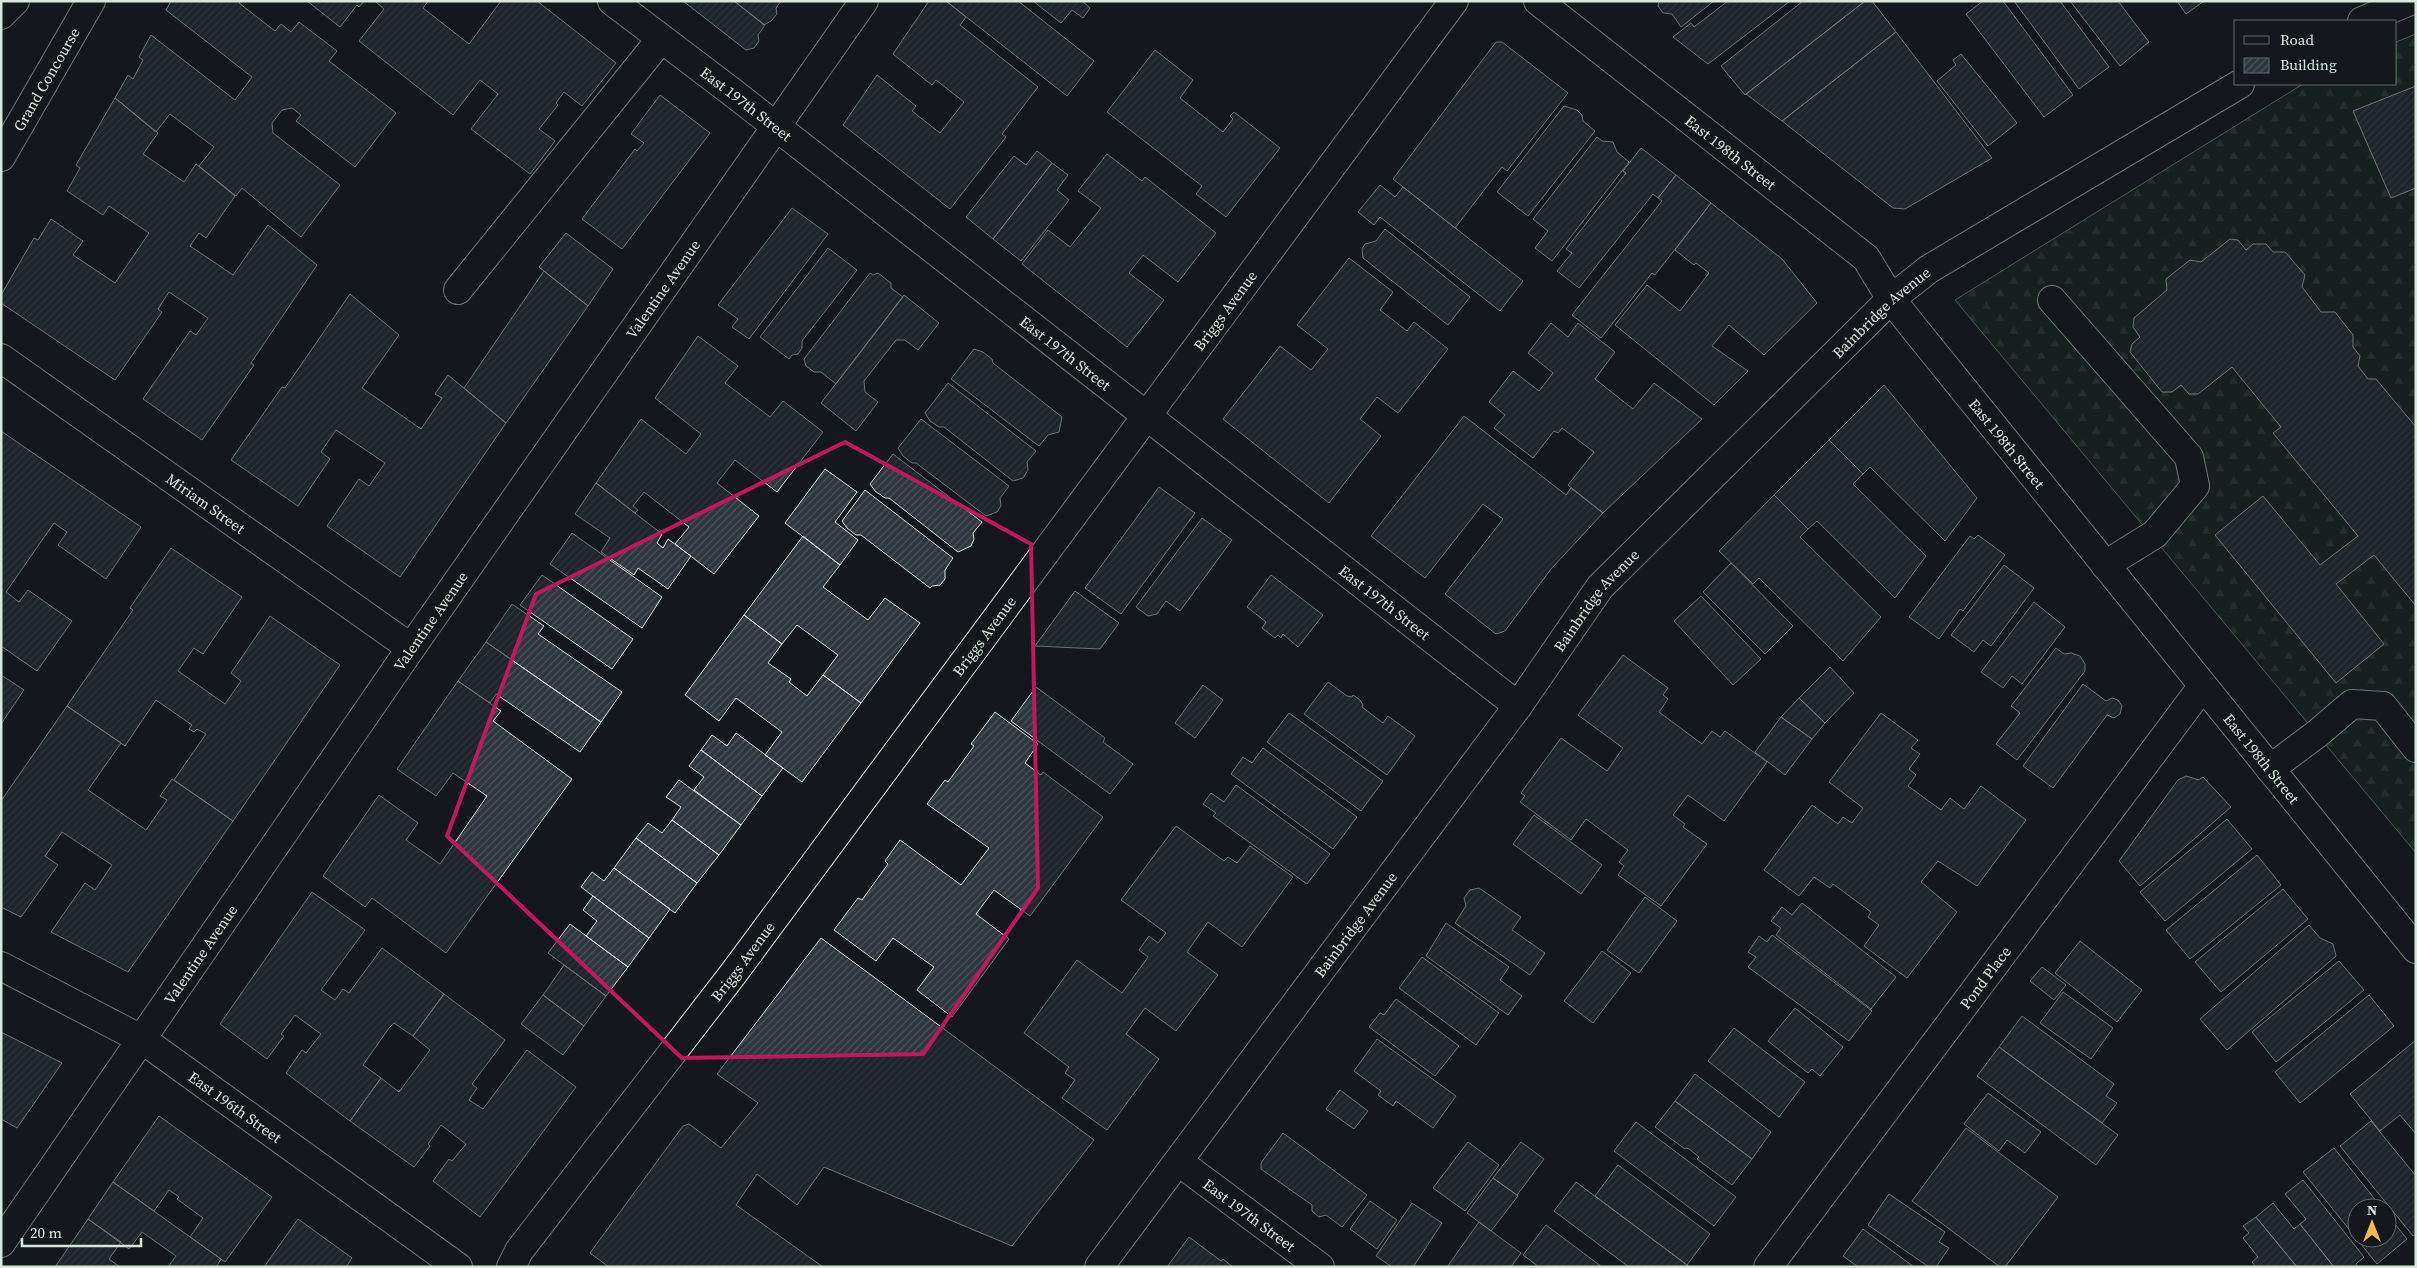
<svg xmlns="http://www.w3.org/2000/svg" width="2417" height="1268" font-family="'Source Serif 4',serif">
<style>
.forest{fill:url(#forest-firs);stroke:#939e99}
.building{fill:url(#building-hatch);stroke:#d8e6dc}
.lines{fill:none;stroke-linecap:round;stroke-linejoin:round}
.minor-casing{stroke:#d8e6dc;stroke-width:30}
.major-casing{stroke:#d8e6dc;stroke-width:30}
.minor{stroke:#14181c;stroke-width:28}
.major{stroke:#14181c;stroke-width:28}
.marked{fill:none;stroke:#c2185b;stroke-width:4;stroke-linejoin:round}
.labels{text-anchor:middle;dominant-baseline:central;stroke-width:4;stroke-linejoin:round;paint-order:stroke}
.street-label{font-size:15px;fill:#d8e6dc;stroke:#14181c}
</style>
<defs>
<pattern id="forest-firs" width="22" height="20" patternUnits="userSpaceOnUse" patternTransform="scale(1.25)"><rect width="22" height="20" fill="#1a2d24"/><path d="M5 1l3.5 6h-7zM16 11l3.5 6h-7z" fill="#3b4b43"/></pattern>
<pattern id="building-hatch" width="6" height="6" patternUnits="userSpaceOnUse" patternTransform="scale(1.25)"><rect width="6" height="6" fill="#2c363c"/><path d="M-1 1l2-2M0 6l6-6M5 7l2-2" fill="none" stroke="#4a5358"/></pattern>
</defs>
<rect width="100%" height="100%" fill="#14181c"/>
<!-- forest -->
<path class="forest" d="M2416 34V853L1955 300 2303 84H2396V42Z"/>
<!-- building -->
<path class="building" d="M171 1H240L239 3 275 31 281 24 291 32 299 22 337 51 329 61 396 113 355 167 296 121 301 115 292 108 282 110 272 123 273 133 340 185 301 237 242 188 236 196 199 166 214 147 170 114 156 132 115 98 128 75 133 79 143 60 139 57 151 35 235 100 252 77 166 10Z
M307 1H364L359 7 357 5 340 27Z
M375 1H428L423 8 469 44 501 1H537L616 63 582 106 564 92 556 103 558 105 539 129 555 141 530 174 471 129 498 94 480 80 453 115 359 41 384 9Z
M683 1H734L765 25 758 35 759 41 754 48 746 50Z
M734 1H781L776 8 777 14 771 21 764 25Z
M929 1H946L966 17 960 25 1038 87 1002 134 1006 137 950 209 843 125 877 75 916 106 912 111 940 133 964 102 936 80 932 85 893 54Z
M946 1H1018L1094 61 1067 96Z
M1033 1H1082L1090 8 1083 18 1072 10 1061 23Z
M1659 1H1714L1681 27 1672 14 1663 13 1658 6Z
M1728 1H1790L1708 64 1673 37 1691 23 1694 27Z
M1803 1H1865L1745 95 1721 66Z
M1865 1H1872L1896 32 1782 121 1746 94Z
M1983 1H2003L2073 95 2044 117 1966 14Z
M2014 1H2060L2109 67 2079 89Z
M2070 1H2118L2149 42 2120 66Z
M2177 1H2204L2186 14Z
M1896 32 1992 158 1905 209 1893 208 1782 121Z
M1496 42H1502L1568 93 1507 171 1502 167 1455 228 1393 179Z
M1155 50 1193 80 1180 98 1223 132 1233 119 1230 116 1234 112 1280 148 1226 217 1196 194 1202 186 1107 112Z
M1961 54 2017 123 1988 146 1937 81 1956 65 1953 60Z
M2416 86V188L2391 198 2353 111Z
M660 95 710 133 622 249 582 219 635 149 637 151 644 143 631 134Z
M115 98 158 133 143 154 184 182 196 164 235 196 206 238 199 233 190 246 233 275 268 225 317 265 251 363 254 365 202 440 143 399 190 331 196 335 208 318 169 292 158 309 162 312 115 380 1 303V295L34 238 38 240 51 219 83 241 73 255 115 283 149 233 109 206 103 215 67 191 80 168 76 165Z
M1564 106 1577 110 1582 115 1583 121 1595 131 1528 216 1497 192Z
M1597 137 1602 141 1613 142 1617 152 1629 162 1552 261 1535 248 1548 231 1533 219Z
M1641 148 1676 175 1658 198 1653 194 1579 288 1557 271 1572 253 1566 249 1626 173 1623 171Z
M1037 151 1052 163 993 239 966 217 1014 156 1026 165Z
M1107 154 1142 181 1145 177 1216 233 1178 282 1143 255 1129 273 1164 300 1127 347 1022 264 1048 230 1070 247 1101 208 1078 191Z
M1052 163 1068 175 1057 190 1069 200 1021 261 993 239Z
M1676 175 1711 203 1655 275 1652 273 1601 338 1572 315 1662 201 1658 198Z
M1380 185 1395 197 1403 187 1523 281 1500 311 1380 217 1374 225 1358 212Z
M1711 203 1782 259 1817 303 1764 355 1729 325 1712 346 1748 371 1714 405 1615 325 1647 285 1680 311 1709 273 1696 263 1694 265 1675 250Z
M792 208 828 234 749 339 732 327 738 319 718 305Z
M1385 229 1470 297 1448 325 1363 258 1362 249 1365 244 1376 241Z
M566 233 613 269 588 306 539 267Z
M2230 239 2238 240 2246 250 2253 244H2266L2273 252H2285L2305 275 2302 287 2321 312H2335L2353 335V347L2360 356 2358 366 2368 379H2376L2416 427V606L2374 555 2336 584 2384 644 2336 683 2215 535 2263 496 2320 565 2358 536 2273 433 2281 427 2232 367 2198 394H2189L2181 385 2172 392H2162L2130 352 2132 344 2140 337 2133 327 2134 318 2167 290 2166 279 2190 260 2201 262Z
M828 248 857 270 802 341V348L798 354 792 355 789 359 760 337Z
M1349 258 1393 292 1380 310 1407 331 1414 322 1448 349 1398 413 1377 397 1360 419 1381 436 1329 503 1223 419 1280 346 1311 370 1328 349 1297 325Z
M544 271 588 306 506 423 464 388Z
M870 273 873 275 878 273 891 283V288L903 297 836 384 821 372H814L806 366 804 359Z
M350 294 399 335 362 388 421 429 442 398 435 394 448 375 506 423 400 577 327 526 359 479 369 486 385 463 336 430 321 452 330 459 298 506 231 460 282 387 285 388Z
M904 295 939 323 918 350 905 340H896L864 381 865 392 878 402 856 431 821 403Z
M1551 323 1568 337 1578 323 1615 352 1595 379 1633 409 1654 383 1702 419 1603 513 1568 485 1594 452 1562 428 1558 433 1554 431 1533 458 1494 428 1505 415 1489 402 1513 371 1539 391 1553 373 1528 353Z
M698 336 738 366 725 383 770 417 783 401 823 432 777 492 735 460 717 483 759 516 714 574 675 544 689 527 644 492 633 506 638 510 635 513 596 483 641 419 686 454 701 434 655 398Z
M974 349 983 352 992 359 993 363 1062 417 1059 432 1048 435 1039 446 951 379Z
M948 383 1036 451 1027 462 1028 470 1023 478 1013 481 944 427H939L930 421 925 413Z
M1884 385 1977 498 1945 541 1870 467 1863 474 1829 440Z
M1464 416 1566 495 1571 488 1603 513 1551 569 1505 631 1496 634 1445 594 1503 519 1483 504 1425 578 1371 536Z
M921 419 1009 486 1000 498 1001 506 997 512 986 516 916 463H912L903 456 898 448Z
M1 431 141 527 106 579 58 545 67 532 54 523 6 592 19 602 28 590 72 621 37 671 1 646Z
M1829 440 1863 474 1853 484 1926 556 1895 598 1817 521 1808 529 1774 495Z
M893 454 982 522 973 533 974 539 971 546 958 552 889 498H885L875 491 870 484Z
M825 469 857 492 835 522 858 540 840 565 785 523Z
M596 483 662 534 657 543 663 548 668 539 691 556 668 589 638 568 634 575 601 552 610 538 575 514Z
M1159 487 1195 513 1121 614 1085 588Z
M865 490 953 558 945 570V579L940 585 932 586 930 588 861 535H856L847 528 842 521Z
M1774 495 1808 529 1800 537 1881 617 1843 661 1759 578 1753 584 1719 551Z
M1202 518 1232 540 1180 611 1166 601 1157 614 1148 616 1136 607Z
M572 533 662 597 642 628 550 564Z
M1978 535 2005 555 1963 611 1960 609 1939 639 1909 617 1970 536 1974 539Z
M803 536 840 565 823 587 868 620 885 598 920 623 861 703 823 675 838 655 797 625 782 644 744 615Z
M171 548 242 597 203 654 194 648 178 671 225 704 241 681 231 673 270 616 340 665 233 821 174 780 206 734 197 729 194 732 189 729 192 725 156 700 125 746 67 706 133 610 130 608Z
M1731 563 1793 626 1765 654 1703 592Z
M2004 565 2034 588 1991 646 1983 640 1974 652 1951 635Z
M542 575 633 639 612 669 520 605Z
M1271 575 1323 615 1298 647 1283 634 1281 638 1278 635 1275 638 1262 628 1266 622 1247 607Z
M1075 591 1119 623 1100 649 1035 646Z
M1701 596 1761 659 1733 685 1674 621Z
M2034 602 2065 627 2022 684 2012 676 2003 688 1981 672Z
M512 604 544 626 538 634 622 692 601 722 486 642Z
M744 615 782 644 768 663 791 679 789 682 807 696 823 675 861 703 802 782 765 755 782 732 736 698 719 721 685 695Z
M486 642 601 722 580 752 496 694 490 703 458 681Z
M2056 648 2064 654 2071 653 2080 656 2085 664V671L2017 760 1996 744 2020 713 2011 706Z
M1623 655 1668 688 1663 695 1668 699 1659 712 1702 744 1712 731 1720 737 1725 731 1767 762 1724 821 1688 795 1673 815 1685 824 1683 827 1707 844 1661 906 1618 875 1624 866 1619 862 1628 850 1586 819 1571 840 1520 802 1525 796 1521 793 1561 738 1607 771 1623 748 1578 715Z
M1830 667 1854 693 1825 723 1799 698Z
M1 675 24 690 1 724Z
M458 681 501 711 493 721 572 779 446 953 372 898 365 907 323 876 379 795 418 823 406 840 440 864 487 796 453 773 436 796 397 769Z
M1328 682 1347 696 1352 697 1353 695 1360 700 1363 705 1362 707 1383 723 1388 716 1415 736 1387 775 1304 714Z
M2083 684 2106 701 2112 698 2118 700 2122 706 2120 714 2114 718 2107 715 2053 788 2023 766Z
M1203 685 1223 700 1195 738 1175 723Z
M1036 687 1105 738 1103 742 1133 764 1110 794 1011 721Z
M1799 698 1825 723 1812 739 1781 717Z
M67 706 121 743 88 790 146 830 167 800 160 796 172 779 233 821 128 972 51 932 85 883 95 890 112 865 62 832 45 856 58 865 21 917 1 907V801Z
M995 712 1038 744 1025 763 1041 775 1043 772 1103 817 1030 916 994 890 976 914 1009 939 952 1017 917 990 934 967 893 938 876 961 834 930 858 898 862 900 888 864 885 861 900 840 961 885 989 848 927 804 945 780 948 782 974 746 971 744Z
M1289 713 1383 781 1361 811 1267 742Z
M1881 713 1918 740 1911 748 1920 754 1909 769 1916 775 1908 786 1941 810 1950 798 1964 809 1981 786 2026 820 1977 886 1938 861 1921 882 1957 912 1907 978 1864 946 1879 925 1868 917 1871 912 1833 884 1830 888 1814 877 1799 896 1764 870 1812 805 1838 824 1843 817 1852 823 1863 808 1829 782Z
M1781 717 1812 739 1785 775 1755 752Z
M736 733 783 768 762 796 701 750 712 735 727 746Z
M1263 748 1357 817 1333 849 1231 774 1243 757 1252 763Z
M701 750 762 796 741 825 694 790 704 777 689 766Z
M2186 776 2199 780 2203 777 2231 807 2140 886 2119 861 2178 780Z
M679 780 741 825 719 855 672 820 681 807 666 797Z
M1236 785 1330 854 1307 884 1213 816 1216 813 1203 804 1211 793 1224 802Z
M1534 815 1602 865 1581 894 1513 844Z
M2227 819 2252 849 2165 921 2140 892Z
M672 820 719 855 697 883 636 838 648 823 662 833Z
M1176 826 1224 861 1228 857 1237 863 1250 846 1293 877 1242 947 1208 922 1187 952 1218 975 1176 1031 1145 1008 1126 1034 1159 1059 1107 1130 1062 1098 1075 1080 1065 1073 1069 1067 1024 1033 1077 960 1122 993 1148 957 1139 950 1149 936 1158 943 1166 933 1121 900Z
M636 838 697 883 675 913 614 868Z
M2257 855 2281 885 2190 959 2166 930Z
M614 868 670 909 649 938 581 887 592 872 604 881Z
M1479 888 1521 917 1512 930 1545 953 1530 975 1455 923 1466 906 1464 898 1470 890Z
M2283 889 2308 919 2221 992 2195 962Z
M312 892 365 930 321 990 335 1000 343 989 349 993 382 948 444 994 413 1036 394 1023 389 1028 363 1065 381 1078 350 1121 286 1073 302 1050 306 1053 321 1034 295 1015 281 1034 284 1036 267 1059 220 1024Z
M593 896 649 938 628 967 586 936 597 921 583 910Z
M1645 897 1677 921 1639 973 1607 950Z
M1802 903 1896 977 1871 1009 1776 935 1781 928 1771 921 1782 907 1792 915Z
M1446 923 1509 967 1500 980 1522 996 1508 1015 1426 956Z
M570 924 628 967 606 996 548 953Z
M2309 925 2320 938 2333 944 2336 956 2227 1050 2200 1019Z
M1772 935 1872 1011 1849 1041 1748 967 1756 957 1748 952 1759 936 1767 942Z
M821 938 1094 1140 1012 1246 824 1167 797 1205 757 1174 736 1205 823 1267H609L590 1253 683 1126 689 1124 721 1148 758 1103 717 1074Z
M2080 941 2142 990 2117 1022 2055 973Z
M1602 951 1631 973 1593 1023 1564 1001Z
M1422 957 1499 1013 1476 1045 1399 988Z
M2339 961 2364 990 2276 1062 2252 1032Z
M564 965 606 996 584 1026 543 995Z
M2042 967 2066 985 2054 1000 2030 981Z
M2063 992 2113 1028 2091 1059 2040 1023Z
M444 994 505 1040 472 1084 477 1088 469 1100 483 1109 527 1050 576 1087 480 1217 433 1181 449 1159 452 1161 466 1144 441 1125 428 1144 430 1146 414 1167 350 1121 381 1078 399 1092 430 1050 413 1036Z
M543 995 584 1026 563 1055 521 1024Z
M2369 995 2394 1026 2300 1103 2275 1072Z
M1396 999 1459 1046 1435 1076 1369 1027 1380 1013 1384 1015Z
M1795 1008 1843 1047 1820 1076 1812 1069 1808 1073 1768 1041Z
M2022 1016 2114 1084 2106 1096 2117 1103 2102 1123 1999 1047Z
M1734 1028 1805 1082 1779 1117 1708 1061Z
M1 1032 62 1063 17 1128 1 1119Z
M1377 1039 1456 1096 1433 1128 1396 1101 1393 1106 1378 1095 1381 1091 1354 1071Z
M2416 1040V1134L2400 1115 2380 1131 2350 1094Z
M1999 1047 2118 1135 2096 1165 1977 1076Z
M1695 1074 1771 1132 1752 1159 1675 1101Z
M1340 1090 1368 1111 1354 1129 1326 1109Z
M1988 1093 2041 1132 2025 1153 2007 1140 1999 1151 1964 1124Z
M1675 1101 1752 1159 1732 1185 1697 1159 1699 1157 1689 1149 1686 1148 1685 1149 1655 1127Z
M159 1116 272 1197 225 1262 190 1237 203 1218 177 1199 179 1197 169 1190 154 1211 113 1182Z
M2371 1121 2416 1176V1234L2413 1236 2340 1146Z
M1636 1122 1736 1197 1714 1226 1614 1151Z
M1966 1128 2058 1197 2005 1267H2000L1912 1201Z
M1283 1133 1367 1195 1342 1227 1326 1215 1319 1217 1312 1211V1205L1261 1169V1163Z
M1468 1142 1499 1165 1465 1211 1433 1188Z
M1521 1142 1544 1159 1517 1195 1493 1178Z
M2334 1148 2382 1208H2357V1238H2387V1214L2407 1239 2377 1264 2303 1172Z
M1618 1165 1710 1234 1687 1265 1595 1196Z
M1493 1178 1518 1196 1491 1231 1467 1213Z
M2303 1180 2364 1257 2356 1264 2358 1267H2334L2300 1224 2306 1219 2285 1194Z
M113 1182 221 1259 216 1267H168L176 1256 142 1232 129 1249 88 1219Z
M1576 1182 1687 1265 1690 1267H1629L1554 1211Z
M1889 1194 1945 1232 1939 1242 1949 1248 1936 1267H1929L1868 1225Z
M1370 1201 1397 1220 1377 1249 1350 1229Z
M1412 1203 1442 1223 1413 1267H1392L1376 1256Z
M2273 1203 2294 1229 2300 1224 2334 1267H2297L2256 1217Z
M2256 1217 2297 1267H2256L2252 1262 2258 1257 2243 1238 2249 1233 2243 1226Z
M88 1219 121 1242 109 1259 120 1267H55Z
M298 1219 352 1258 346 1267H264Z
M1479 1222 1521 1253 1511 1267H1447Z
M1546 1225 1602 1267H1539L1523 1255Z
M1863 1229 1914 1267H1858L1843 1256Z
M1189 1237 1221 1261 1223 1259 1233 1267H1167Z"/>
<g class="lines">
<!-- minor casing -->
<g class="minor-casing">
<g id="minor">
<path id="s1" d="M612 1 732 92 1518 706"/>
<path id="s2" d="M1538 1 1866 258 1891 299 1914 328 2416 949"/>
<path d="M2362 21 2410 1"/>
<path id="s3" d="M1 157 91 1"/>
<path d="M458 290 661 39"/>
<path d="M2052 300 2189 457 2195 486 2155 534 2105 565"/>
<path id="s4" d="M1 358 411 648"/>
<path d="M2270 769 2318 733 2352 704 2383 706 2416 748"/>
<path id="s5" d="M1 966 143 1040 458 1267"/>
<path id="s6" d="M1179 1162 1320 1267"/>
<path id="s7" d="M1 1243 411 648 864 1"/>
<path id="s8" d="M511 1267 519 1251 733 974 1454 1"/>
<path id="s9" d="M1099 1267 1518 706 1600 587 1891 299 1929 269 2240 84"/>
<path id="s10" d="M1768 1267 2202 687"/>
</g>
</g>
<!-- major casing -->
<g class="major-casing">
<path id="major" d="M1 15 15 1"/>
</g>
<!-- minor -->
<use href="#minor" class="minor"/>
<!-- major -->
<use href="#major" class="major"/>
</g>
<!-- marked area -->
<path d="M0 0H2417V1268H0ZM845 442 1031 544 1038 888 923 1054 682 1058 447 836 536 594Z" fill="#14181c" fill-opacity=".55" fill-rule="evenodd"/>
<path class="marked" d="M845 442 1031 544 1038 888 923 1054 682 1058 447 836 536 594Z"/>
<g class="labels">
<!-- street labels -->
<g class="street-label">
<text stroke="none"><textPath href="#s3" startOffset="90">Grand Concourse</textPath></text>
<text stroke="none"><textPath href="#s1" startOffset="169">East 197th Street</textPath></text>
<text stroke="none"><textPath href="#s2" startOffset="245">East 198th Street</textPath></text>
<text stroke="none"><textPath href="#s7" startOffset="1161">Valentine Avenue</textPath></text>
<text stroke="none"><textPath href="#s8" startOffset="1194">Briggs Avenue</textPath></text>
<text stroke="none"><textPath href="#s9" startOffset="1238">Bainbridge Avenue</textPath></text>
<text stroke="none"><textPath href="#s1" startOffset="574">East 197th Street</textPath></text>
<text stroke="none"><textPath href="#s2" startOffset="650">East 198th Street</textPath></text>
<text stroke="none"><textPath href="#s4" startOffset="251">Miriam Street</textPath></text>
<text stroke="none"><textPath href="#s9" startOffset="832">Bainbridge Avenue</textPath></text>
<text stroke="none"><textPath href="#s1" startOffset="979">East 197th Street</textPath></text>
<text stroke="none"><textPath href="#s7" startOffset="756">Valentine Avenue</textPath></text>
<text stroke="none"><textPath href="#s8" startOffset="789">Briggs Avenue</textPath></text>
<text stroke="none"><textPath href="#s2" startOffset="1055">East 198th Street</textPath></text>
<text stroke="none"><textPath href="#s9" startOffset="428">Bainbridge Avenue</textPath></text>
<text stroke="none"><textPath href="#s7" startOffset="351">Valentine Avenue</textPath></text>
<text stroke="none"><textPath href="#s8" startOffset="384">Briggs Avenue</textPath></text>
<text stroke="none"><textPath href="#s10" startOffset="362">Pond Place</textPath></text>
<text stroke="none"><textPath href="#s5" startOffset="274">East 196th Street</textPath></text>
<text stroke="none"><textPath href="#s6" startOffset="88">East 197th Street</textPath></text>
</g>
</g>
<!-- border -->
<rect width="2417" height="1268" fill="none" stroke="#d8e6dc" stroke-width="5"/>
<!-- legend -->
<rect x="2234" y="20" width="162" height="65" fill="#14181c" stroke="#626a69"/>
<rect x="2244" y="36" width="25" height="8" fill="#14181c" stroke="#626a69"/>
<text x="2280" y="45" font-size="15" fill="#d8e6dc">Road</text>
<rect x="2244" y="58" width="25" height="15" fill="url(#building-hatch)" stroke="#626a69"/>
<text x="2280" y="70" font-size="15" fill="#d8e6dc">Building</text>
<!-- north arrow -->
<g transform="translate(2372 1223)"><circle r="24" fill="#14181c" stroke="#626a69"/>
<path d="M0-4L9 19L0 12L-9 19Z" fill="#ffb74d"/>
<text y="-8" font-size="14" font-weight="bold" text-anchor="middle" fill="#d8e6dc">N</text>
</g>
<!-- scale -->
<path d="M22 1238v8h119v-8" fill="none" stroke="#d8e6dc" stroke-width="2.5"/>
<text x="30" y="1238" font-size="15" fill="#d8e6dc" stroke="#14181c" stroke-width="4" paint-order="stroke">20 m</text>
</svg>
